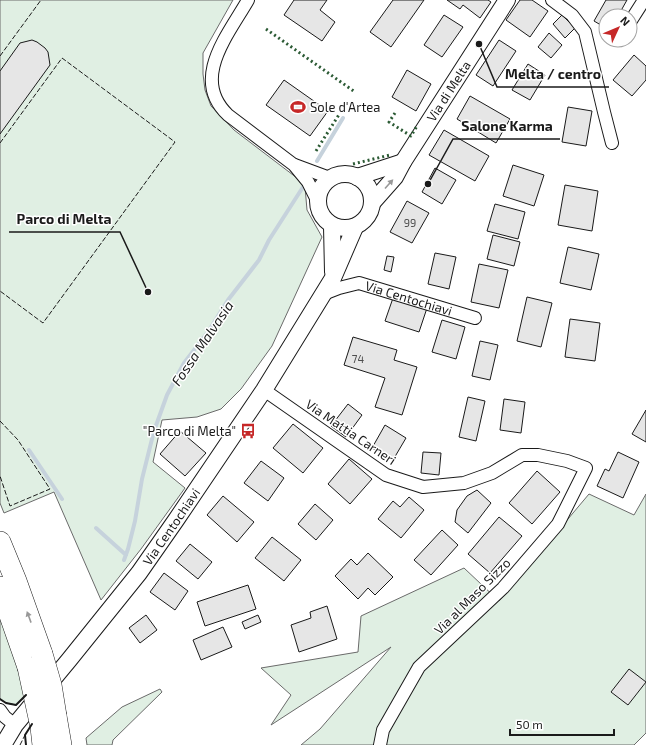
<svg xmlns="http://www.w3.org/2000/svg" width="646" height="745" font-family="'Exo 2',sans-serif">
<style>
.green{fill:#e0efe3;stroke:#6a6a6a}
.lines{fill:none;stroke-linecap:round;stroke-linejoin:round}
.stream{stroke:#c6d2dc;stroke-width:4}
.building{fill:#e6e6e6;stroke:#1a1a1a}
.minor-casing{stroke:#1a1a1a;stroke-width:14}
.tertiary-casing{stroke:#1a1a1a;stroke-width:18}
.trunk-casing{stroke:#1a1a1a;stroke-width:22}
.minor{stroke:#fff;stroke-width:12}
.tertiary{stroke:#fff;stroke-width:16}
.trunk{stroke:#fff;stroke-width:21}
.trunk-bridge-casing{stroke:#1a1a1a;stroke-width:22;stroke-linecap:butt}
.trunk-bridge{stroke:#fff;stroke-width:21}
.hedge{stroke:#2b5a34;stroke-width:3;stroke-dasharray:2 3;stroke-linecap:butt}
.fence{stroke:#1a1a1a;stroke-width:1;stroke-dasharray:5 2;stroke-linecap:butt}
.wall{stroke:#1a1a1a;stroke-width:2}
.oneway{fill:#989898}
.labels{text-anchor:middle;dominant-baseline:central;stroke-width:3;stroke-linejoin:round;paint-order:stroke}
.number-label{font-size:11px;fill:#4d4d4d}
.street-label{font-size:13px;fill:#1a1a1a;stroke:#fff}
.poi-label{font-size:13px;fill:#1a1a1a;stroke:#fff;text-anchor:start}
.water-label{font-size:14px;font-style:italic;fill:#1a1a1a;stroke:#fff}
.leader{fill:none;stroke:#1a1a1a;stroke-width:1.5}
.callout-dot{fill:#1a1a1a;stroke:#fff;stroke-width:1.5}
.callout-label{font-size:14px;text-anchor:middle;font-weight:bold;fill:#1a1a1a;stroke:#fff;stroke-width:3;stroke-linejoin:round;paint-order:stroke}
</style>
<rect width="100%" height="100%" fill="#fff"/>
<!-- green -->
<path class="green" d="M0 0H233L203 53V74L205 90 211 106 234 130 297 178 305 187 307 210 322 237 272 346 241 389 221 409 197 417 162 420 153 462 185 488 141 549 101 600 54 492 4 513 0 503Z
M589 494 634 515 646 494V733L634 745H301L320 729 391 647 271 725 291 695 261 668 358 652 361 616 464 568 499 601Z
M0 612 27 695 16 705 6 703 0 699Z
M160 689 162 692 113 740 112 745H87L86 738 122 707Z"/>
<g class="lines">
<!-- stream -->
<path class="stream" d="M317 161 343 118
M29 450 62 499
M96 528 126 555
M124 560 128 549 135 521 142 479 154 431 167 395 184 363 208 332 228 300 259 260 269 240 303 187"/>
</g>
<!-- building -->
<path class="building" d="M294 0H327L320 10 335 22 322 41 284 15Z
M393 0H424L391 47 370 32Z
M447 0H488L491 2 480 18 463 5 460 9Z
M520 0H532L548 11 530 37 506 20Z
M606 0H627L618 16H606V28L594 21Z
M444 15 463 27 442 57 424 45Z
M562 15 575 28 565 38 553 24Z
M549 33 562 45 551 58 538 47Z
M32 40 37 42 45 48 48 52 50 65 0 134V71L20 43Z
M499 40 516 51 493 86 476 75Z
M634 55 646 66V80L632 96 613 80Z
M528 64 545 75 530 100 512 90Z
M407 70 431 84 416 111 392 97Z
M284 80 328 111 310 136 266 105Z
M470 96 510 119 496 143 457 119Z
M568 107 592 111 586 146 562 142Z
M444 130 489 156 475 181 429 155Z
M513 165 544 175 534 206 503 196Z
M435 168 456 180 442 204 422 192Z
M565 185 598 191 592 231 558 225Z
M407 201 429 213 412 243 390 232Z
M495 204 525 212 518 239 487 231Z
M493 235 520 242 514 266 487 259Z
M568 247 599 254 591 290 560 283Z
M435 253 456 257 449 289 428 284Z
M387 256 394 257 391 272 384 270Z
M479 264 508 270 499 308 471 302Z
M527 297 552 303 541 347 517 341Z
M393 298 427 308 419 332 385 321Z
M570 319 600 323 595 361 565 357Z
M442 320 465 327 456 359 432 352Z
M353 337 397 350 394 360 417 367 402 415 375 407 385 378 344 365Z
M480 341 498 345 490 380 472 376Z
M468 397 485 401 476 441 459 437Z
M504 399 525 402 521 433 500 430Z
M348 404 362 415 346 437 331 426Z
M646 410V442L632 434Z
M293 424 323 448 303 473 273 448Z
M385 425 406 438 393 460 372 448Z
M180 431 206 453 185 476 160 454Z
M423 452 441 453 439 475 421 473Z
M618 452 639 462 623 498 597 486 605 469 609 471Z
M349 459 372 479 350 504 328 484Z
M261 461 284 478 268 501 244 483Z
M537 471 560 492 532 524 509 503Z
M477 490 491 503 468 533 455 522 457 510 467 496Z
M223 496 254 522 237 542 207 515Z
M409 497 424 510 401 538 378 519 393 501 400 507Z
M315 504 333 520 316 540 298 524Z
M499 517 522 536 490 573 468 554Z
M442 530 458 545 431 575 414 560Z
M272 537 301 560 284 581 255 558Z
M190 544 212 562 198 579 176 561Z
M368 553 393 577 375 595 368 588 358 599 335 576 351 559 357 565Z
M164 573 188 591 175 610 150 592Z
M248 585 256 609 205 626 197 602Z
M327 606 337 639 299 652 291 625 311 618 310 612Z
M146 615 157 630 140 643 129 628Z
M258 615 261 622 245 629 242 622Z
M223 627 232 647 201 660 193 640Z
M629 669 646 682 628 705 611 692Z"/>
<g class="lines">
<!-- minor casing -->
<g class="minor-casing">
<g id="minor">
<path d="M248 0C228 35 190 79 228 115L294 165 308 182 317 200"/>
<path d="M552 0 572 15 585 32 604 112 612 143"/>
<path d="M630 22 644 0"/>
<path d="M295 165 330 178"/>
<path id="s1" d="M321 295 339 288 359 283 475 318"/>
<path d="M264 390 386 475 423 487 464 483 492 473 522 455H538L567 461 586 468 558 524 503 588 419 667 383 730 380 745"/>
<path d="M0 710 5 717 15 725"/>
</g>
</g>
<!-- tertiary casing -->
<g class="tertiary-casing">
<g id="tertiary">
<circle cx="345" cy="201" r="27"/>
<path d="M357 177 403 162"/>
<path id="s2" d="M372 203 395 177 403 162 507 0"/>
<path d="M332 226 333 272"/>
<path id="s3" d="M3 745 15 725 69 660 139 573 176 520 264 390 333 278 355 227"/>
</g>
</g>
<!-- trunk casing -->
<g class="trunk-casing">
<path id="trunk" d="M0 542 16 581 42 654
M0 587 28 667
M56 716 61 745
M41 727 43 745"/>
</g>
<!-- minor -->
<use href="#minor" class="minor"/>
<!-- tertiary -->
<use href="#tertiary" class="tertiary"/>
<!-- trunk -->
<use href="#trunk" class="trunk"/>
<!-- trunk-bridge casing -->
<g class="trunk-bridge-casing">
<path id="trunk-bridge" d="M42 654 51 685 56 716
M28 667 41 727"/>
</g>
<!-- trunk-bridge -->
<use href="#trunk-bridge" class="trunk-bridge"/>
<!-- hedge -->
<path class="hedge" d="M266 29 355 92
M395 113 389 122 411 136 417 126
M316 151 340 113
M353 164 390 155"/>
<!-- fence -->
<path class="fence" d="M0 56 41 0
M0 143 62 58 175 142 43 323 0 291
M0 421 18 440 50 489 10 506 0 476
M20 745 25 735"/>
<!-- wall -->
<path class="wall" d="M0 699 6 703 16 705 26 695
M26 745 25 735 32 724"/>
</g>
<!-- one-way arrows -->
<defs><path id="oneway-solid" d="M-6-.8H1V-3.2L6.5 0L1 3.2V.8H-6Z"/></defs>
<g class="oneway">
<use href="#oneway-solid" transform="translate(389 184) rotate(-48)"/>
<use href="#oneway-solid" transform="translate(29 617) rotate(-110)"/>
</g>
<!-- icons -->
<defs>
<g id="stadium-bare" transform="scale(1.2)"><path d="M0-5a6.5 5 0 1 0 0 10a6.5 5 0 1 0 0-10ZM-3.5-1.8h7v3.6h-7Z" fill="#c62828" stroke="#fff" stroke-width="2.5" paint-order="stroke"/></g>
<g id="bus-bare" transform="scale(1.2)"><path d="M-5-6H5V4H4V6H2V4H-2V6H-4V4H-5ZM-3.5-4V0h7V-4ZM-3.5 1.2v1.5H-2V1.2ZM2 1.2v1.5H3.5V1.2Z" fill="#c62828" stroke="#fff" stroke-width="2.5" paint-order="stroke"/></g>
</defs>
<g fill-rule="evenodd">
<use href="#stadium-bare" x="298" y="107"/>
<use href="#bus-bare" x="248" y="431"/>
</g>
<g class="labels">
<!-- number labels -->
<g class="number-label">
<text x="410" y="222">99</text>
<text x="358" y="358">74</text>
</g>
<!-- street labels -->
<g class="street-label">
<text stroke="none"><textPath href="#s2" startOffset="136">Via di Melta</textPath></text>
<text stroke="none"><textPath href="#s1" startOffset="92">Via Centochiavi</textPath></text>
<text transform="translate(351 432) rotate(34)">Via Mattia Carneri</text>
<text stroke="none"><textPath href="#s3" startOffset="276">Via Centochiavi</textPath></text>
<text transform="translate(472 596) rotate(-45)">Via al Maso Sizzo</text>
</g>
<!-- poi labels -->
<g class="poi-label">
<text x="310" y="107">Sole d'Artea</text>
<text x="236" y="431" text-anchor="end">"Parco di Melta"</text>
</g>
<!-- water labels -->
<g class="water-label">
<text transform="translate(202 343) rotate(-56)">Fossa Malvasia</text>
</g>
</g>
<!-- callouts -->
<path class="leader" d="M479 44L497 87H609M428 184L453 139H560M148 292L120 232H9"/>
<g class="callout-dot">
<circle cx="479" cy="44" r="4"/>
<circle cx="428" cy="184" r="4"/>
<circle cx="148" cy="292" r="4"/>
</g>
<g class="callout-label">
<text x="553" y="79">Melta / centro</text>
<text x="507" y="131">Salone Karma</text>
<text x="64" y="224">Parco di Melta</text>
</g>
<!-- north arrow -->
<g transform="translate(618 28) rotate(46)"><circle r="19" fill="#ffffff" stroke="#a3a3a3"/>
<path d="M0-3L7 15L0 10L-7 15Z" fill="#c62828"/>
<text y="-6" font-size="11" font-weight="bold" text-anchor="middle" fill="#1a1a1a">N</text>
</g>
<!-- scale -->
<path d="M510 729v6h104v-6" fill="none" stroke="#1a1a1a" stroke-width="2"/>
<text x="516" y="729" font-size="12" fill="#1a1a1a" stroke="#ffffff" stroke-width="3" paint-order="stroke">50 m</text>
</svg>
